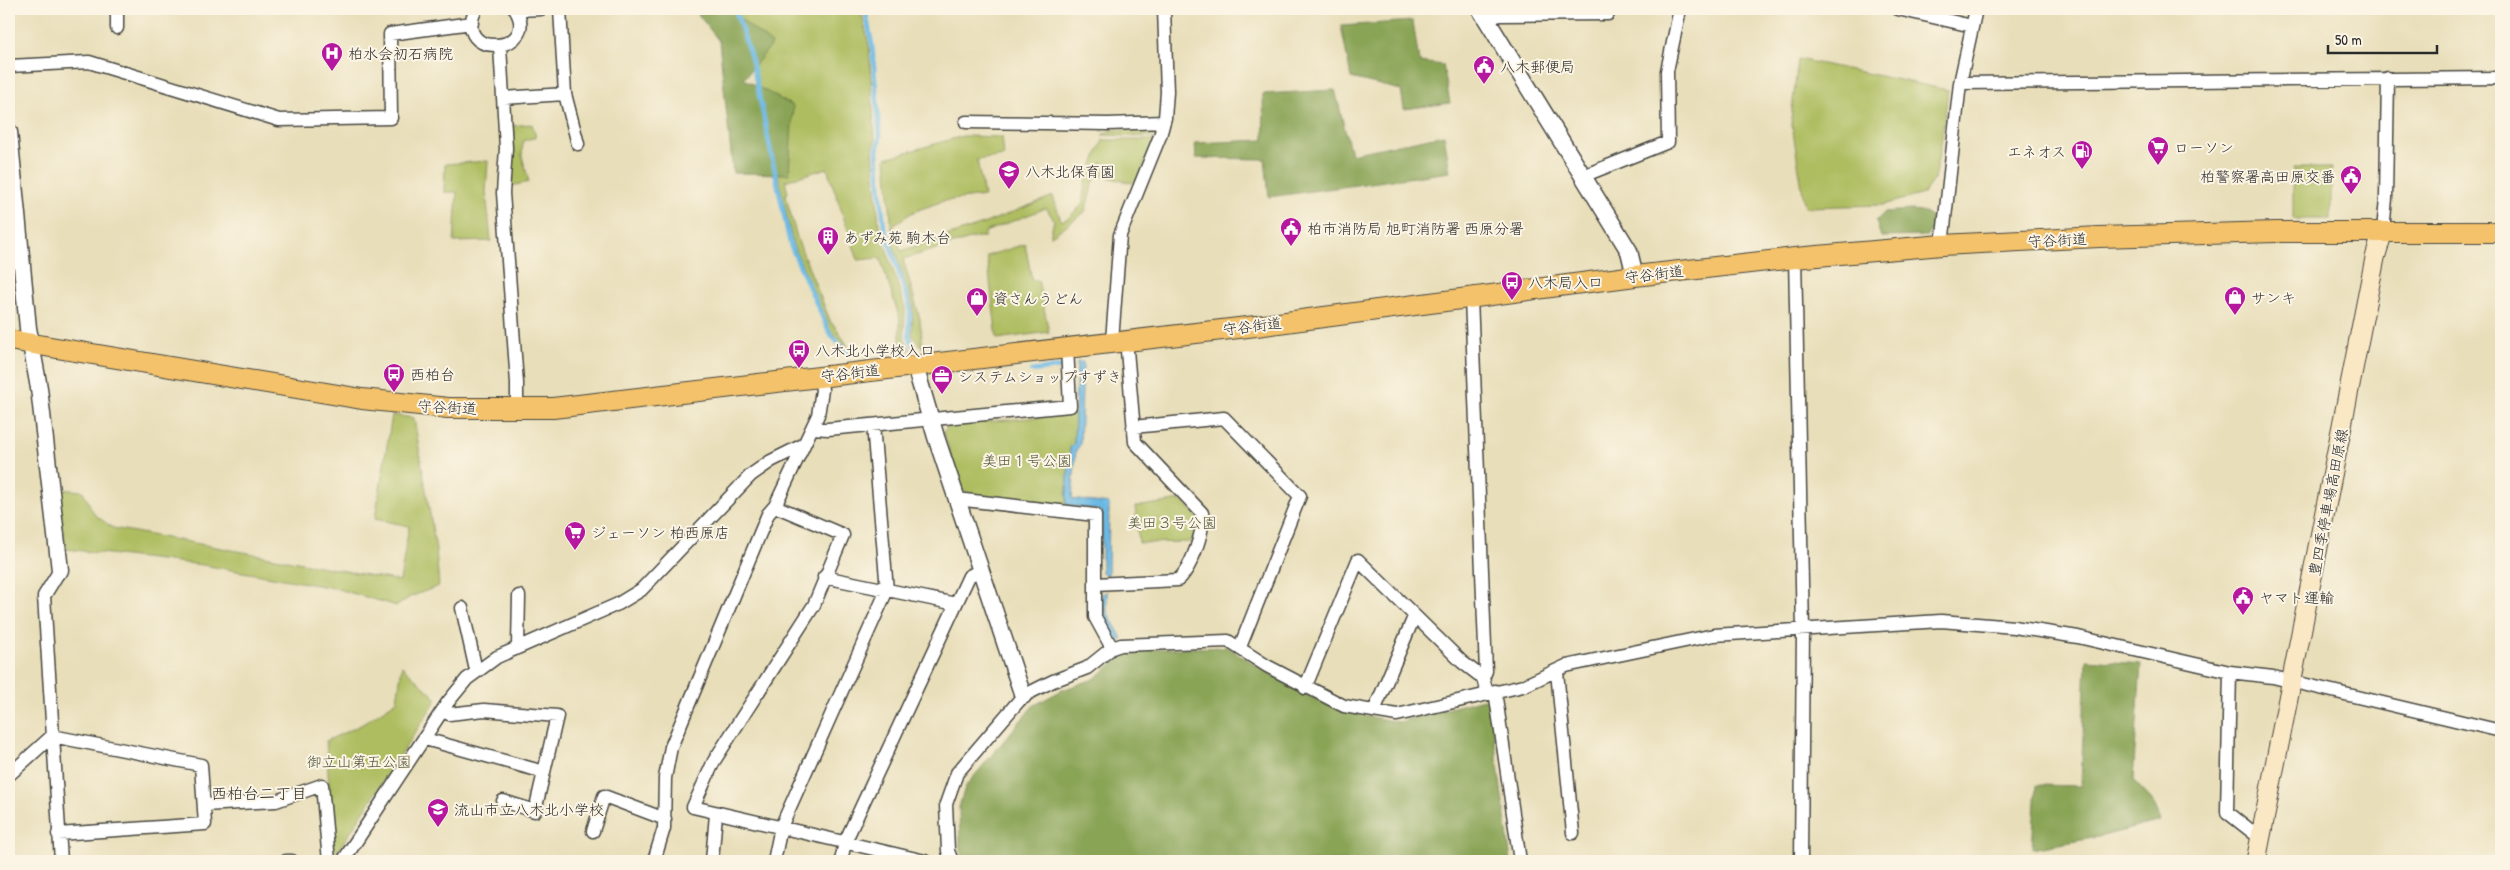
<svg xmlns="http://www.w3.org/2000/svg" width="2510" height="870" font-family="'Patrick Hand','Klee One',sans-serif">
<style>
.green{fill:#aebd60;stroke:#6c7446}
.forest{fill:#8aa456;stroke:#5a6840}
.water{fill:#6bb9e5;stroke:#4b7288}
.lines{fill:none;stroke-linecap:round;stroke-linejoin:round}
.stream{stroke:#6bb9e5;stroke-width:4.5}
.minor-casing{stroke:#474640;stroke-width:15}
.tertiary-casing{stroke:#474640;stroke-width:19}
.secondary-casing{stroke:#474640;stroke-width:21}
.primary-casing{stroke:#474640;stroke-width:22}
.minor{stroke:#fff;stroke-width:12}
.tertiary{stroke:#fff;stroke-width:16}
.secondary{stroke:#fae7c3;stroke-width:19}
.primary{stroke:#f3c26a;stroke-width:20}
.labels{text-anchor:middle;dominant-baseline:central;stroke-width:4;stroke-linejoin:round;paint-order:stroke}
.poi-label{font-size:15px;fill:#2b2b2b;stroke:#fcf5e5;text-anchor:start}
.street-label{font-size:15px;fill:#2b2b2b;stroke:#fcf5e5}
.park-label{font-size:15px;fill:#52573b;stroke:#fcf5e5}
.neighbourhood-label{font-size:16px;fill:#2b2b2b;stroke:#fcf5e5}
</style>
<rect width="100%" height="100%" fill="#fcf5e5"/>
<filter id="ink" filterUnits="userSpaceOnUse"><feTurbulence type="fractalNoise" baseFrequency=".02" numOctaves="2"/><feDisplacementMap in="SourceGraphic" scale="10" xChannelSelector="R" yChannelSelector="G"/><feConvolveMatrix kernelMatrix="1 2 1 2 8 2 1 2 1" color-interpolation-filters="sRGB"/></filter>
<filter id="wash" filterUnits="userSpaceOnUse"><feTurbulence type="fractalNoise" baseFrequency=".0096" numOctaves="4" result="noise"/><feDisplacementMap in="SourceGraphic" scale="20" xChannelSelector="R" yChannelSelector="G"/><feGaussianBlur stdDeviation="1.12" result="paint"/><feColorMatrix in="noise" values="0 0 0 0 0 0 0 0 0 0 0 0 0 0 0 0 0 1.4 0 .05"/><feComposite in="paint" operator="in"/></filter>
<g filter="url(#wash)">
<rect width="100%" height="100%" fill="#e8deb9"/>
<!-- green -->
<path class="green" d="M737 9H861L869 46 875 142 873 152 879 226 905 308 904 338 911 350H906L905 346H900V319L880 258 858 260 827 168 785 181 788 193 785 194 798 241 831 323 835 326 849 348 831 332 793 245 753 60Z
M1798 59 1948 90 1941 145 1934 179 1923 194 1883 205 1805 207 1791 119Z
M532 124 536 137 523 141 522 156 529 182 511 186V126Z
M1110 130H1152L1155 132V137L1102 135Z
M963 136 1002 137 1004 156 977 160 984 196 943 201 913 212 893 225 901 251 983 224 1053 196 1061 221 1067 219 1082 205 1085 184 1103 140H1154L1139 178 1132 183 1099 175 1103 162 1093 183 1085 212 1050 237 1054 220 1046 208 985 232V237H977L903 259 920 319 923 348 912 336 913 307 893 244 886 158Z
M488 161 486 192 491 241 454 242 457 192H444L445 164Z
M2293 168H2331V219H2293Z
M1025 244 1032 280H1038L1049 332 997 339 987 256Z
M1075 414 1074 443 1070 448 1066 505 970 495 962 489 943 432 949 425Z
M392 415 414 418 436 550 439 586 410 597 397 606 334 588 203 565 66 549 56 489 83 491 94 514 113 528 400 581 409 526 375 519Z
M1181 500 1197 516 1198 524 1191 542 1139 543 1135 507Z
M402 666 437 699 338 851 333 850 326 741 361 725 397 701Z"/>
<!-- forest -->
<path class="forest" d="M694 9H728L772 44 744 79 793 106 789 174 733 173 719 41Z
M1413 21 1419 62 1443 65 1450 103 1404 109 1401 90 1351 78 1341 26Z
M1335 90 1351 154 1444 135 1450 172 1269 197 1265 159 1196 158 1195 143 1264 140 1263 94Z
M1911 210 1921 211 1932 218 1933 227 1927 236 1881 237 1876 221 1885 212Z
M1227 647 1298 691 1344 712 1399 722 1483 699 1489 700 1511 861H963L960 850 959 807 965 787 1033 706 1062 690 1094 679 1130 650Z
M2086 660 2141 664 2133 780 2152 800 2161 821 2098 837 2032 849 2036 785 2081 786Z"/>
<!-- water -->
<path class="water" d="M1077 362H1083L1080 445 1076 450 1072 499 1109 504 1108 576 1102 572V511L1066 505 1070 448 1074 443Z
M1107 591V612L1123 640H1116L1101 614V595Z"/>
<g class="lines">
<!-- stream -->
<path class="stream" d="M735 9 752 61 790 244 830 334 847 352
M865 9 872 44 880 136 877 152 884 226 910 307 909 337 915 348
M1031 371 1063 367"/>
</g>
</g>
<g filter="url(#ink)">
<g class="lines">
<!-- minor casing -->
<g class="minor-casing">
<path id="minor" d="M117 9V28
M476 9C450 60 543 54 515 9
M1898 9 1972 26
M517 10 541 9
M1487 20 1499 15 1608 14
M500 46 506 148 503 193 517 383V409
M9 66 89 62 279 120 391 118 390 34 472 23
M1960 83 2501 78
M565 94 578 144
M503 98 565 94 560 9
M966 122 1108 124 1164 122
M1583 176 1668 142 1667 71 1680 9
M2383 231 2386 198 2388 78
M1942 245 1960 83 1976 9
M1795 258 1803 630 1801 861
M1471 298 1486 671 1483 678 1487 693
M1112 341 1120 235 1160 136 1165 118 1167 92 1164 9
M1133 427 1224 418 1300 496 1240 647
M813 428 828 429 1070 406 1067 347
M956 499 1095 515V617L1112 648
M775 506 843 535 814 605 714 761 693 807 925 861
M60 570 44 596 61 861
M824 577 956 604
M1095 584 1178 580C1191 569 1205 530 1202 513L1135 442 1126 339
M462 608 475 666 478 670
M518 646 519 596
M1557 672 1573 833
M2230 672 2227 812 2255 834 2261 835
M1305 688 1358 560 1462 662 1483 678
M1495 691 1520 861
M443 711 449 714 484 710 557 716 535 811 503 801
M1374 711 1414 617
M425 739 544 772
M9 775 52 736 201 765 205 824 58 834
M204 805 276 801 322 785 329 861
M593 831 604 796 665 819
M286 861H292
M343 861 448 702 467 679 497 657 618 604 641 590 751 475 771 461 803 445
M654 861 664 828 665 778 671 747 768 514 775 506 818 415 822 390 820 377
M712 861 716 814
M774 861 781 827 887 590 873 425
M841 861 845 842 969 576 981 570
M952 861 948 851 946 804 957 773 1023 696 1053 681 1087 668 1112 648 1121 645 1228 641 1267 666 1344 706 1397 715 1523 686 1566 666 1714 635 1941 621 2014 627 2078 637 2230 672 2273 677 2501 731"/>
</g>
<!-- tertiary casing -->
<g class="tertiary-casing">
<path id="tertiary" d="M1480 9 1629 251 1635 276
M9 132 28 328 39 388 60 570
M915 366 936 437 1023 696"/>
</g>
<!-- secondary casing -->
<g class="secondary-casing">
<path id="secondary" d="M2256 861 2375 258 2383 231"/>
</g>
<!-- primary casing -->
<g class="primary-casing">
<path id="primary" d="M9 340 362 399 448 408H553L1256 326 1635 276 1795 258 1942 245 2099 237 2276 232H2501"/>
</g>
<!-- minor -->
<use href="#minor" class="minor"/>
<!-- tertiary -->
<use href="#tertiary" class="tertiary"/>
<!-- secondary -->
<use href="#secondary" class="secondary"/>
<!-- primary -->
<use href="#primary" class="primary"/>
</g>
</g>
<!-- icons -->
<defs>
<g id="hospital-pin" transform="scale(1.125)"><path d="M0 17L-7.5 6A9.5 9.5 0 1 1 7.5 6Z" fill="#b5179e" stroke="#fcf5e5"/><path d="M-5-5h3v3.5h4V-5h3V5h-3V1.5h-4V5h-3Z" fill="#fff"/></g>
<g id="civic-pin" transform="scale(1.125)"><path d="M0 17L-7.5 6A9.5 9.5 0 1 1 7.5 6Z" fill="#b5179e" stroke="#fcf5e5"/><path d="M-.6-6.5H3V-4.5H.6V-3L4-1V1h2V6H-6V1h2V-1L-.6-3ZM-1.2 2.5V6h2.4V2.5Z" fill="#fff"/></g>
<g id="supermarket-pin" transform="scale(1.125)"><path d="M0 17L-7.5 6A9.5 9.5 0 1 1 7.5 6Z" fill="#b5179e" stroke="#fcf5e5"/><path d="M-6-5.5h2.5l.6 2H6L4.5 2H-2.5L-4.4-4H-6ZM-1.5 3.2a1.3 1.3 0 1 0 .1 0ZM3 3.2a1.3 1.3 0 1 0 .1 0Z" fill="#fff"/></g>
<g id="fuel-pin" transform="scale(1.125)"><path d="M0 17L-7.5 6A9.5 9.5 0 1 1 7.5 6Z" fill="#b5179e" stroke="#fcf5e5"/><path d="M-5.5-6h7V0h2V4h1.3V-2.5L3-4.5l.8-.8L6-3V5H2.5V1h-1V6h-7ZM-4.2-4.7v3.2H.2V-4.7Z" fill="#fff"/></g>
<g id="school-pin" transform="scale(1.125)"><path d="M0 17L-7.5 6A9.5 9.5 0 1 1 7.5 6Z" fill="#b5179e" stroke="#fcf5e5"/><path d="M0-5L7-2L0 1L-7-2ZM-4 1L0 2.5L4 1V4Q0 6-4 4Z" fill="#fff"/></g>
<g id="building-pin" transform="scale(1.125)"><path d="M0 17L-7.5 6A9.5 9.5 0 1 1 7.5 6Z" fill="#b5179e" stroke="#fcf5e5"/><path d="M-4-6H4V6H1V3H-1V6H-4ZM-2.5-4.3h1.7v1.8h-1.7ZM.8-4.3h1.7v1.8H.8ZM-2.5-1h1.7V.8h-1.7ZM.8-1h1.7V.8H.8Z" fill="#fff"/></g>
<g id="bus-pin" transform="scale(1.125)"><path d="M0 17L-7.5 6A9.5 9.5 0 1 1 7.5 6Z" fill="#b5179e" stroke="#fcf5e5"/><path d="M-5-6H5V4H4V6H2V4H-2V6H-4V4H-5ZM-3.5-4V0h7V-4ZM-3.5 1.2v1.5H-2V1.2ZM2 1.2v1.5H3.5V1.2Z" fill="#fff"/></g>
<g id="shop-pin" transform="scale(1.125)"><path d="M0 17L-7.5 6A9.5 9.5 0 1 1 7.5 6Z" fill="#b5179e" stroke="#fcf5e5"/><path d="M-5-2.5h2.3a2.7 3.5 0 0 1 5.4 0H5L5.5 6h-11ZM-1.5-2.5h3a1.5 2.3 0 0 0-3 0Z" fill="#fff"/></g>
<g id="office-pin" transform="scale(1.125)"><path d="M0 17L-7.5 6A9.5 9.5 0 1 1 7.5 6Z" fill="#b5179e" stroke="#fcf5e5"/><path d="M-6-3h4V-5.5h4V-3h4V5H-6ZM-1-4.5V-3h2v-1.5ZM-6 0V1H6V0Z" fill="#fff"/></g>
</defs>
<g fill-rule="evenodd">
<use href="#hospital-pin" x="332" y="53"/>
<use href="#civic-pin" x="1484" y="66"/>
<use href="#supermarket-pin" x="2158" y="147"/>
<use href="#fuel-pin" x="2082" y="151"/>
<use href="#school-pin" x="1009" y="171"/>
<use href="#civic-pin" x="2351" y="176"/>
<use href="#civic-pin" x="1291" y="228"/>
<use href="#building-pin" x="828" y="237"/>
<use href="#bus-pin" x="1512" y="282"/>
<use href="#shop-pin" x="2235" y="297"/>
<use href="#shop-pin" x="977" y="298"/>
<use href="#bus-pin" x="799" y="350"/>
<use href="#bus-pin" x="394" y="374"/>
<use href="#office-pin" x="942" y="376"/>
<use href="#supermarket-pin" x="575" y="532"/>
<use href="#civic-pin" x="2243" y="597"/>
<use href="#school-pin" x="438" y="809"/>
</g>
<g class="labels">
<!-- poi labels -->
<g class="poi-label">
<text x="348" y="53">柏水会初石病院</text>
<text x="1500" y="66">八木郵便局</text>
<text x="2174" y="147">ローソン</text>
<text x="2066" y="151" text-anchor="end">エネオス</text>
<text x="1025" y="171">八木北保育園</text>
<text x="2335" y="176" text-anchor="end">柏警察署高田原交番</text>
<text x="1307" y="228">柏市消防局 旭町消防署 西原分署</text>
<text x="844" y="237">あずみ苑 駒木台</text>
<text x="1528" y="282">八木局入口</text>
<text x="2251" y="297">サンキ</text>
<text x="993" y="298">資さんうどん</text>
<text x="815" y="350">八木北小学校入口</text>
<text x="410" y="374">西柏台</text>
<text x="958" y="376">システムショップすずき</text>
<text x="591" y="532">ジェーソン 柏西原店</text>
<text x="2259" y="597">ヤマト運輸</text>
<text x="454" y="809">流山市立八木北小学校</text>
</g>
<!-- street labels -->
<g class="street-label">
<text transform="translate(2057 240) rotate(-3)">守谷街道</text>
<text transform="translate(1654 274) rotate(-7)">守谷街道</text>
<text transform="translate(1252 326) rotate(-7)">守谷街道</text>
<text transform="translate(850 373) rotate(-7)">守谷街道</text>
<text transform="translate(447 407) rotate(3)">守谷街道</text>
<text transform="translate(2328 502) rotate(-79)">豊四季停車場高田原線</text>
</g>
<!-- park labels -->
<g class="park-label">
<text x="1027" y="460">美田１号公園</text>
<text x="1172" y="522">美田３号公園</text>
<text x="359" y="761">御立山第五公園</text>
</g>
<!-- neighbourhood labels -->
<g class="neighbourhood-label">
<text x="259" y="793">西柏台二丁目</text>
</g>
</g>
<!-- margin -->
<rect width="2510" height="870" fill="none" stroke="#fcf5e5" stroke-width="30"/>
<!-- scale -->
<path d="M2328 45v8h109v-8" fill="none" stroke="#2b2b2b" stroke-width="2.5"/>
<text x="2335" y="45" font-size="15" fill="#2b2b2b" stroke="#fcf5e5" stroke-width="4" paint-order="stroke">50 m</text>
</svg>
